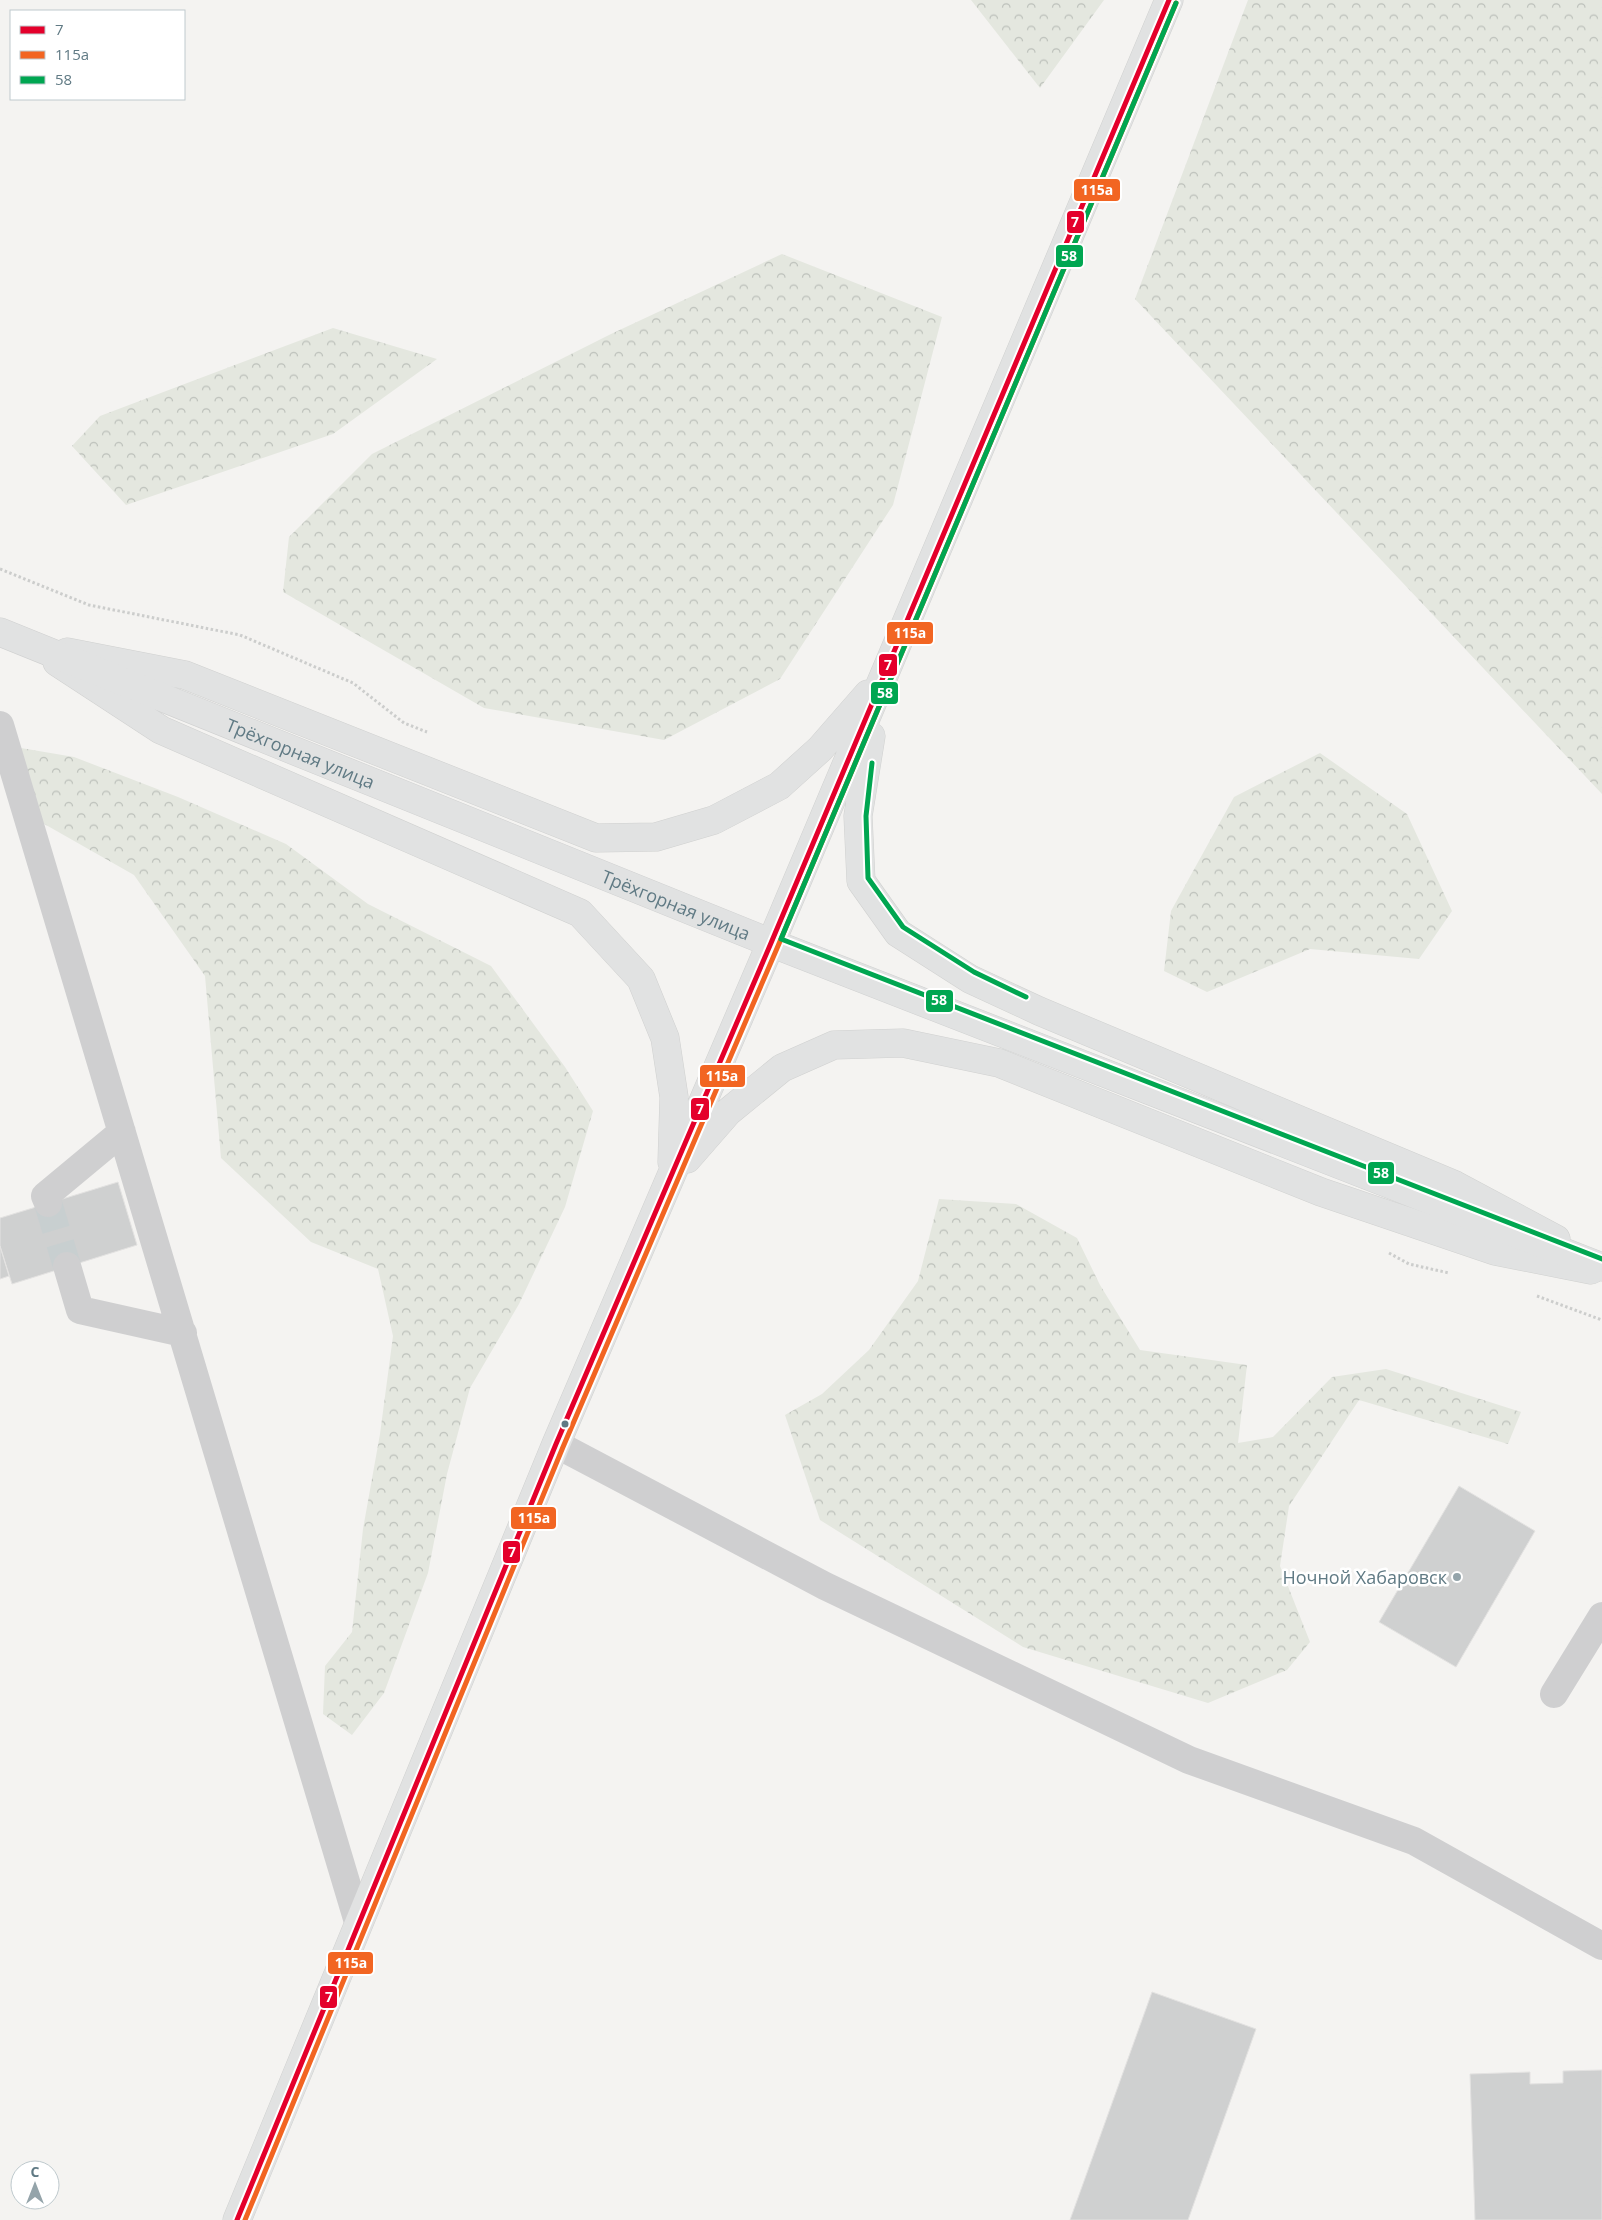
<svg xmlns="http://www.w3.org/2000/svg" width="1602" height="2220" font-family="'Open Sans',sans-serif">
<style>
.forest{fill:url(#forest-crowns)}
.building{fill:#cfd0d0;stroke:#e3e2e1}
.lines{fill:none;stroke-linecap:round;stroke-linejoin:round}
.minor-tunnel{stroke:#c8cfd0;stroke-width:28;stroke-dasharray:28 14;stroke-linecap:butt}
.major-casing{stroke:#d0d1d0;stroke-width:29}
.highway-casing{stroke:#d0d1d1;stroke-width:29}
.path{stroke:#cccdcc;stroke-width:3;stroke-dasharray:2.5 2.5;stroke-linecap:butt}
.minor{stroke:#cfcfd0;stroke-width:28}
.major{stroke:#e1e2e2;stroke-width:28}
.highway{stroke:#e1e2e2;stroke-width:28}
.bus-1-casing{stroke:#fff;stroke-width:9}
.bus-2-casing{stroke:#fff;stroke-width:9}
.bus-3-casing{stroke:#fff;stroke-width:9}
.bus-1{stroke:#e4002b;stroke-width:5}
.bus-2{stroke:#f26522;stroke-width:5}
.bus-3{stroke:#00a651;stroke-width:5}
.bus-dot{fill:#607a84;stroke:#fff;stroke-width:2}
.poi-dot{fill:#94a4aa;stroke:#fff;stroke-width:2}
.labels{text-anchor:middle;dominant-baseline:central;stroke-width:5;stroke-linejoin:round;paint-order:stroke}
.street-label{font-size:18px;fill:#607a84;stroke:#fff}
.poi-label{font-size:18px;fill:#607a84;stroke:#fff;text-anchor:end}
.line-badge{stroke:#fff;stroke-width:2}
.badge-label{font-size:14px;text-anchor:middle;font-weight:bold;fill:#fff}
</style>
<defs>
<pattern id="forest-crowns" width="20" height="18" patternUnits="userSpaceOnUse" patternTransform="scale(1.25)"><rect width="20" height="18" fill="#e4e7df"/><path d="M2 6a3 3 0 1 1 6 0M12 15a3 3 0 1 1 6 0" fill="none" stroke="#bcc0ba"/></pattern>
</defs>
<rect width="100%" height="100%" fill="#f4f3f1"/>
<!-- forest -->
<path class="forest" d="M971 0H1104L1040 88Z
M1248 0H1602V794L1135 299Z
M782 254 942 317 893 505 780 679 664 740 484 708 283 592 289 537 372 454 611 334Z
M333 328 437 359 333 434 126 505 72 446 100 416Z
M21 748 74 757 178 797 286 844 368 904 491 966 565 1067 593 1111 565 1207 519 1304 470 1388 447 1474 428 1573 384 1693 352 1735 323 1714 325 1666 352 1632 363 1529 380 1434 393 1336 378 1269 311 1242 221 1158 205 976 134 875 39 821Z
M1320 753 1407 814 1452 911 1419 959 1310 949 1207 992 1164 971 1171 911 1234 797Z
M939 1199 1016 1204 1077 1238 1100 1285 1140 1350 1247 1365 1238 1443 1273 1437 1332 1377 1386 1369 1521 1412 1508 1444 1359 1400 1289 1506 1280 1566 1310 1642 1287 1670 1208 1703 1023 1647 820 1520 785 1415 822 1394 869 1350 918 1281Z"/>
<!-- building -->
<path class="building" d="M118 1182 137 1245 12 1284 0 1246V1218Z
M0 1246 9 1276 0 1279Z
M1459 1486 1535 1531 1456 1667 1379 1622Z
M1152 1992 1256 2029 1188 2220H1070Z
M1602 2070V2220H1475L1470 2074 1530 2072V2084L1563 2083V2071Z"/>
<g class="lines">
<!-- minor-tunnel -->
<path class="minor-tunnel" d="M48 1203 67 1266"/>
<!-- major casing -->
<g class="major-casing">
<path id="major" d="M67 652 185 675 596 838 656 837 714 820 779 786 820 749 868 694
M57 662 161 730 580 913 641 979 665 1038 674 1097 672 1162
M871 736 858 816 861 881 898 933 970 979 1039 1011 1455 1185 1556 1239
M687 1159 728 1112 782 1068 834 1045 903 1043 999 1063 1321 1192 1495 1251 1591 1270
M237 2220 556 1444 771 943 1169 0"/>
</g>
<!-- highway casing -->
<g class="highway-casing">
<g id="highway">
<path id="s1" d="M0 632 771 943 1602 1267"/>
</g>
</g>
<!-- path -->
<path class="path" d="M0 569 89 605 240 635 353 683 404 723 427 732
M1389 1253 1409 1264 1449 1273
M1537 1296 1602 1320"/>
<!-- minor -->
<path class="minor" d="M0 725 358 1922
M48 1203 45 1196 122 1132
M67 1266 80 1310 183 1333
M556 1444 825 1586 1189 1760 1414 1841 1602 1946
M1554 1694 1602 1616"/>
<!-- major -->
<use href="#major" class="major"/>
<!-- highway -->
<use href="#highway" class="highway"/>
<!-- bus-1 casing -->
<g class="bus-1-casing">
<path id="bus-1" d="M237 2220 556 1444 771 943 1169 0"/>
</g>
<!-- bus-2 casing -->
<g class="bus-2-casing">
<path id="bus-2" d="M245 2220 563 1447 778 946 1176 3"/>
</g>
<!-- bus-3 casing -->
<g class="bus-3-casing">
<path id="bus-3" d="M1176 3 781 939 1602 1259
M872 763 866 816 868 878 903 927 974 972 1026 997"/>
</g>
<!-- bus-1 -->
<use href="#bus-1" class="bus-1"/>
<!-- bus-2 -->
<use href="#bus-2" class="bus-2"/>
<!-- bus-3 -->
<use href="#bus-3" class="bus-3"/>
</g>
<!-- markers -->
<circle class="bus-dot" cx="565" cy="1424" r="4.5"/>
<circle class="poi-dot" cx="1457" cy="1577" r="5"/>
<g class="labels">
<!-- street labels -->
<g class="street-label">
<text stroke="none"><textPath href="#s1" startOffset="324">Трёхгорная улица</textPath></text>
<text stroke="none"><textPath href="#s1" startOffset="729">Трёхгорная улица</textPath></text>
</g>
<!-- poi labels -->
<g class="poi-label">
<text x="1447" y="1577">Ночной Хабаровск</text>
</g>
</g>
<g class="line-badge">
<rect x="1073" y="178" width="48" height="24" rx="5" fill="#f26522"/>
<rect x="1066" y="210" width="19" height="24" rx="5" fill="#e4002b"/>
<rect x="1055" y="244" width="29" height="24" rx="5" fill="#00a651"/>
<rect x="886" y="621" width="48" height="24" rx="5" fill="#f26522"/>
<rect x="878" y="653" width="20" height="24" rx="5" fill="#e4002b"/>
<rect x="870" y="681" width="29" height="24" rx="5" fill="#00a651"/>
<rect x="925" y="989" width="29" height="24" rx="5" fill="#00a651"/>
<rect x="699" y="1064" width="47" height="24" rx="5" fill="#f26522"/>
<rect x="690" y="1097" width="20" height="24" rx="5" fill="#e4002b"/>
<rect x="1367" y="1161" width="28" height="24" rx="5" fill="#00a651"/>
<rect x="510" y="1506" width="47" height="24" rx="5" fill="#f26522"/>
<rect x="502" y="1540" width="19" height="24" rx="5" fill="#e4002b"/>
<rect x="327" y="1951" width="47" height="24" rx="5" fill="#f26522"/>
<rect x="319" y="1985" width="19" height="24" rx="5" fill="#e4002b"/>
</g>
<g class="badge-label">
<text x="1097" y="195">115а</text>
<text x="1075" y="227">7</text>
<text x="1069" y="261">58</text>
<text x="910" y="638">115а</text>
<text x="888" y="670">7</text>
<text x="885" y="698">58</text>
<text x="939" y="1005">58</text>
<text x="722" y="1081">115а</text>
<text x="700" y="1114">7</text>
<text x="1381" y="1178">58</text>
<text x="534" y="1523">115а</text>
<text x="512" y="1557">7</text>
<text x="351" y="1968">115а</text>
<text x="329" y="2002">7</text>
</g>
<!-- legend -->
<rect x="10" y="10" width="175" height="90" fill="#ffffff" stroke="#bfcace"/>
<rect x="20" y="26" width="25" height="8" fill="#e4002b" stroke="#bfcace"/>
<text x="55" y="35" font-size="15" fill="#607a84">7</text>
<rect x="20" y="51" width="25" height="8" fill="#f26522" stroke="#bfcace"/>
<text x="55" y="60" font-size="15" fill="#607a84">115а</text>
<rect x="20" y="76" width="25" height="8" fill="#00a651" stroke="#bfcace"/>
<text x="55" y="85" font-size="15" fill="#607a84">58</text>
<!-- north arrow -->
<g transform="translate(35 2185)"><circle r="24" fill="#ffffff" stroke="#bfcace"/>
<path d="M0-4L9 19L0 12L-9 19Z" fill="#94a4aa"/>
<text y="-8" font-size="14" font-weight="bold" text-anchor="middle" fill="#607a84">С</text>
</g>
</svg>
